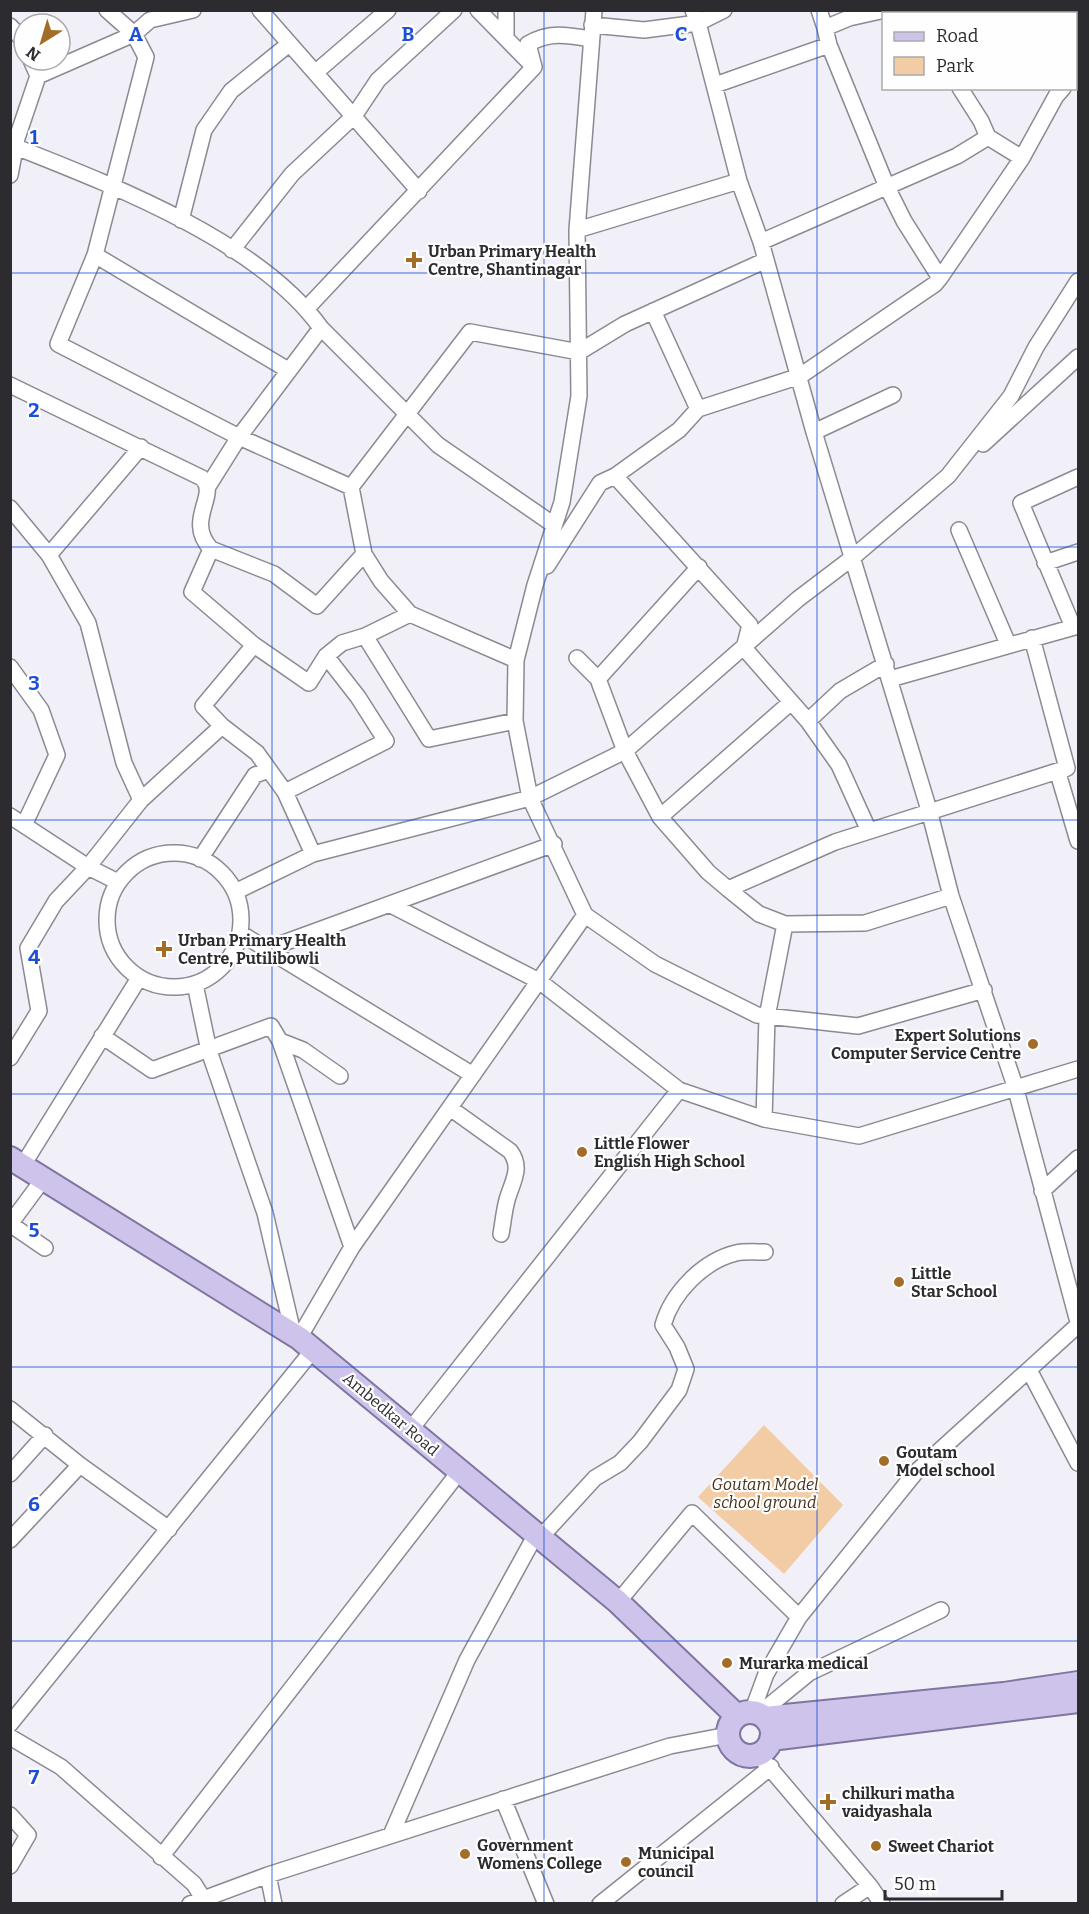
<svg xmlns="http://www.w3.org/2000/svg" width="1089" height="1914" font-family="Bitter,serif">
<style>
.green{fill:#f1cca4}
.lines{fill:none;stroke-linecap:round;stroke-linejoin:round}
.minor-casing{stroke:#8b8a92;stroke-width:18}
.primary-casing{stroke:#8075a0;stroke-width:26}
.minor{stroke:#fff;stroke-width:15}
.primary{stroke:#cec4eb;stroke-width:22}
.grid{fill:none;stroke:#1d4ed8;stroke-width:1.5;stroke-opacity:0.55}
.poi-dot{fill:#a26d27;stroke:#fefefe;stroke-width:2}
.labels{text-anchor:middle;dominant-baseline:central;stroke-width:4.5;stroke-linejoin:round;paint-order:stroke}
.poi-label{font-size:16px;font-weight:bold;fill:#2c2b2f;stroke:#fefefe;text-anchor:start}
.street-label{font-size:16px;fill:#2c2b2f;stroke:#fefefe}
.park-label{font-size:16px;font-style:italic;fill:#473117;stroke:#fefefe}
.grid-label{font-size:20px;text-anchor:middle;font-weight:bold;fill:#1d4ed8;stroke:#fefefe;stroke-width:4.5;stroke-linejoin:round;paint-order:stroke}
</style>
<rect width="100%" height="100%" fill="#f1eff8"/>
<!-- green -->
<path class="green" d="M764 1425 843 1505 784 1574 698 1497Z"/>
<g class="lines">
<!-- minor casing -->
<g class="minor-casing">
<path id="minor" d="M260 10 419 191
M478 10 532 65
M506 10V36
M693 10 698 23 724 10
M819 10 825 28
M888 10 916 14
M969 14 975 10
M1076 16 1078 20
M592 25 644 30 698 23 739 181 761 242 814 432 929 810 951 896 1015 1086 1078 1322
M10 26 24 41
M31 60 38 76
M316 72 388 10
M1076 76 1078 72
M715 85 829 45 825 28 849 18 885 10
M960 88 981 121 988 137 1022 158
M16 147C112 185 260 242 321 328L438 445 554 525
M10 175 17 138 38 76 134 34 150 20 193 10
M181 220 204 130 231 91 289 44
M577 230 739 181
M761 242 957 156 988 137
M232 250 292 174 354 116 378 80 454 10
M95 255 146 57 134 34 107 10
M940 278 1022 158 1056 96 1063 88
M307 308 534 67 528 44C549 31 568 35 591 39
M653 311 698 409
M288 370 95 255 58 344 239 437 351 487
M10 385 202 478C220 495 184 520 211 549
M814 432 893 395
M983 444 1078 357
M615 476 750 625 744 648 808 721 839 765 869 831
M207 488 239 437 321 328
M10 508 49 555 88 623 124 763 141 800 222 726 257 753 285 792 313 854
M959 530 1008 644
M364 554 381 581 410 614
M49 555 141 447
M1045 563 1078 552
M547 566 600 483 615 476 679 430 698 409 800 376 935 284 940 278 904 221 887 187 829 45
M1073 627 1021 503 1078 477
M365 636 429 739 515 721
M1032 638 1067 768 1058 773 1078 841
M254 645 192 592 211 549 274 574 317 606 364 554 351 487 470 332 579 352 625 324 764 261
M577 658 598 679 625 751 660 817 708 872 728 889 759 914 785 924
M10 667 41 710 57 755 25 823
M598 679 699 567
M890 679 1078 626
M808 721 840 691 886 664
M222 726 203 706 254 645 309 683 326 656 342 643 365 636 410 614 516 660
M10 816 88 867 56 901 28 948 39 1011 10 1058
M660 817 790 703
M107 920a67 67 0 1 1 134 0a67 67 0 1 1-134 0Z
M200 859 255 775 269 770 285 792 386 741 358 697 326 656
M118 882 88 867 141 800
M728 889 835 842 1067 768
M235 892 313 854 530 798 625 751 798 599 852 558 948 476 1011 396 1036 347 1078 281
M951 896 865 923 785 924 767 1017 764 1119 859 1136 1078 1069
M391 905 539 981 679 1090
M585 915 655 964 757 1015 858 1026 984 990
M240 933 473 1075
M267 949 554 844
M195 984 209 1051 265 1213 293 1333
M102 1036 152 1070 271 1026 280 1041 352 1247
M280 1041 303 1050 340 1076
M450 1108 510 1151C523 1168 512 1182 507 1200 504 1211 503 1223 501 1234
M23 1165 139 978
M1042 1191 1078 1158
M10 1224 44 1178
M10 1224 45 1248
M299 1338 352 1247 585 915 530 798 515 721 516 660 535 585 562 502 579 396 577 230 594 10
M1029 1370 1078 1463
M10 1409 80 1465 169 1529
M410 1430 679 1090 764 1119
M10 1474 45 1435
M539 1539 595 1478 620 1463 640 1442 679 1390 686 1369 677 1347 663 1325C672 1293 703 1261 736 1253 745 1251 756 1252 765 1252
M10 1540 80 1465
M618 1602 692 1513 799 1617
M752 1712 766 1674 799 1617 915 1473 1078 1325
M759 1714 809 1673 941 1610
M10 1724 313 1350
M10 1737 61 1767 194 1884 204 1900
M758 1754 870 1886 882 1904
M503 1799 546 1904
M10 1815 28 1835 10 1866
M391 1835 467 1660 535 1536
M161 1857 459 1472
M268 1875 274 1904
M190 1904 268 1875 670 1746 728 1735
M600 1904 771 1767
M843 1904 870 1886"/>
</g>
<!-- primary casing -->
<g class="primary-casing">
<path id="primary" d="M10 1158 299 1338 618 1602 737 1716
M728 1734a22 22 0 1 1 44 0a22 22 0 1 1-44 0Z
M765 1718 1004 1694 1078 1683
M771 1739 1078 1701"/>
</g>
<!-- minor -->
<use href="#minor" class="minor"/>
<!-- primary -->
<use href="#primary" class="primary"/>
</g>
<!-- grid -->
<path class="grid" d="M272 10V1904M544 10V1904M817 10V1904M10 273H1078M10 547H1078M10 820H1078M10 1094H1078M10 1367H1078M10 1641H1078"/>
<!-- markers -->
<g class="poi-dot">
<path d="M411 251h6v6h6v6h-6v6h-6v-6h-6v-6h6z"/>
<path d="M161 940h6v6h6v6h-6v6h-6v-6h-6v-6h6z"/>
<circle cx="1033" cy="1044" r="6"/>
<circle cx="582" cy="1152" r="6"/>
<circle cx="899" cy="1282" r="6"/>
<circle cx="884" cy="1461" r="6"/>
<circle cx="727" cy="1663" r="6"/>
<path d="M825 1793h6v6h6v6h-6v6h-6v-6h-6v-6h6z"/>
<circle cx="876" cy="1846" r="6"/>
<circle cx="465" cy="1854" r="6"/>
<circle cx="626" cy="1862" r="6"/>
</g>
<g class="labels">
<!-- poi labels -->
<g class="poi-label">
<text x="428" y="251">Urban Primary Health<tspan x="428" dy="18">Centre, Shantinagar</tspan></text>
<text x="178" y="940">Urban Primary Health<tspan x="178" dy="18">Centre, Putilibowli</tspan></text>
<text x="1021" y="1035" text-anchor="end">Expert Solutions<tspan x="1021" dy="18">Computer Service Centre</tspan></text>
<text x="594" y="1143">Little Flower<tspan x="594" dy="18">English High School</tspan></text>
<text x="911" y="1273">Little<tspan x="911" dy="18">Star School</tspan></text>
<text x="896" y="1452">Goutam<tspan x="896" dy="18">Model school</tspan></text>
<text x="739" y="1663">Murarka medical</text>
<text x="842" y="1793">chilkuri matha<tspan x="842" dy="18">vaidyashala</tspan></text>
<text x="477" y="1845">Government<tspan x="477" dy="18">Womens College</tspan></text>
<text x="888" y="1846">Sweet Chariot</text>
<text x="638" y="1853">Municipal<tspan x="638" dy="18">council</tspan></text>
</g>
<!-- street labels -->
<g class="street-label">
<text transform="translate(391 1414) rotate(40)">Ambedkar Road</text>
</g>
<!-- park labels -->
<g class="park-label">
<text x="765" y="1484">Goutam Model<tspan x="765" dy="18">school ground</tspan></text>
</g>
</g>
<g class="grid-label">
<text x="136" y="41">A</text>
<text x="408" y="41">B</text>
<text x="681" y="41">C</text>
<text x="34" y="144">1</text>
<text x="34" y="417">2</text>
<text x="34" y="690">3</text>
<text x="34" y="964">4</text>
<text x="34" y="1237">5</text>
<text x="34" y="1511">6</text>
<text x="34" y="1784">7</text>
</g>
<!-- border -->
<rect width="1089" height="1914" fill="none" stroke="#2c2b2f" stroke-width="24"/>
<!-- legend -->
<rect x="882" y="12" width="195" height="78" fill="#fefefe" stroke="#aaaaab" stroke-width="1.5"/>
<rect x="894" y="32" width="30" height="9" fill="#cec4eb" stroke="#aaaaab" stroke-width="1.5"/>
<text x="936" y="42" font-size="18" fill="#2c2b2f">Road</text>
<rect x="894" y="57" width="30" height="18" fill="#f1cca4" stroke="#aaaaab" stroke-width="1.5"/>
<text x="936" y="72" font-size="18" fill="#2c2b2f">Park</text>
<!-- north arrow -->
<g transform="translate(42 42) rotate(217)"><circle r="28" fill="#fefefe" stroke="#aaaaab" stroke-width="1.5"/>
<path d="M0-4.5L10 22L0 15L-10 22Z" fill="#a26d27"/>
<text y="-9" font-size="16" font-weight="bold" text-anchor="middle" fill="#2c2b2f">N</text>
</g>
<!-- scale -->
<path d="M885 1890v9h117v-9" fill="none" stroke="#2c2b2f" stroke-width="3"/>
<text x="894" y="1890" font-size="18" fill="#2c2b2f" stroke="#fefefe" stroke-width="4.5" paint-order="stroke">50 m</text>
</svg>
